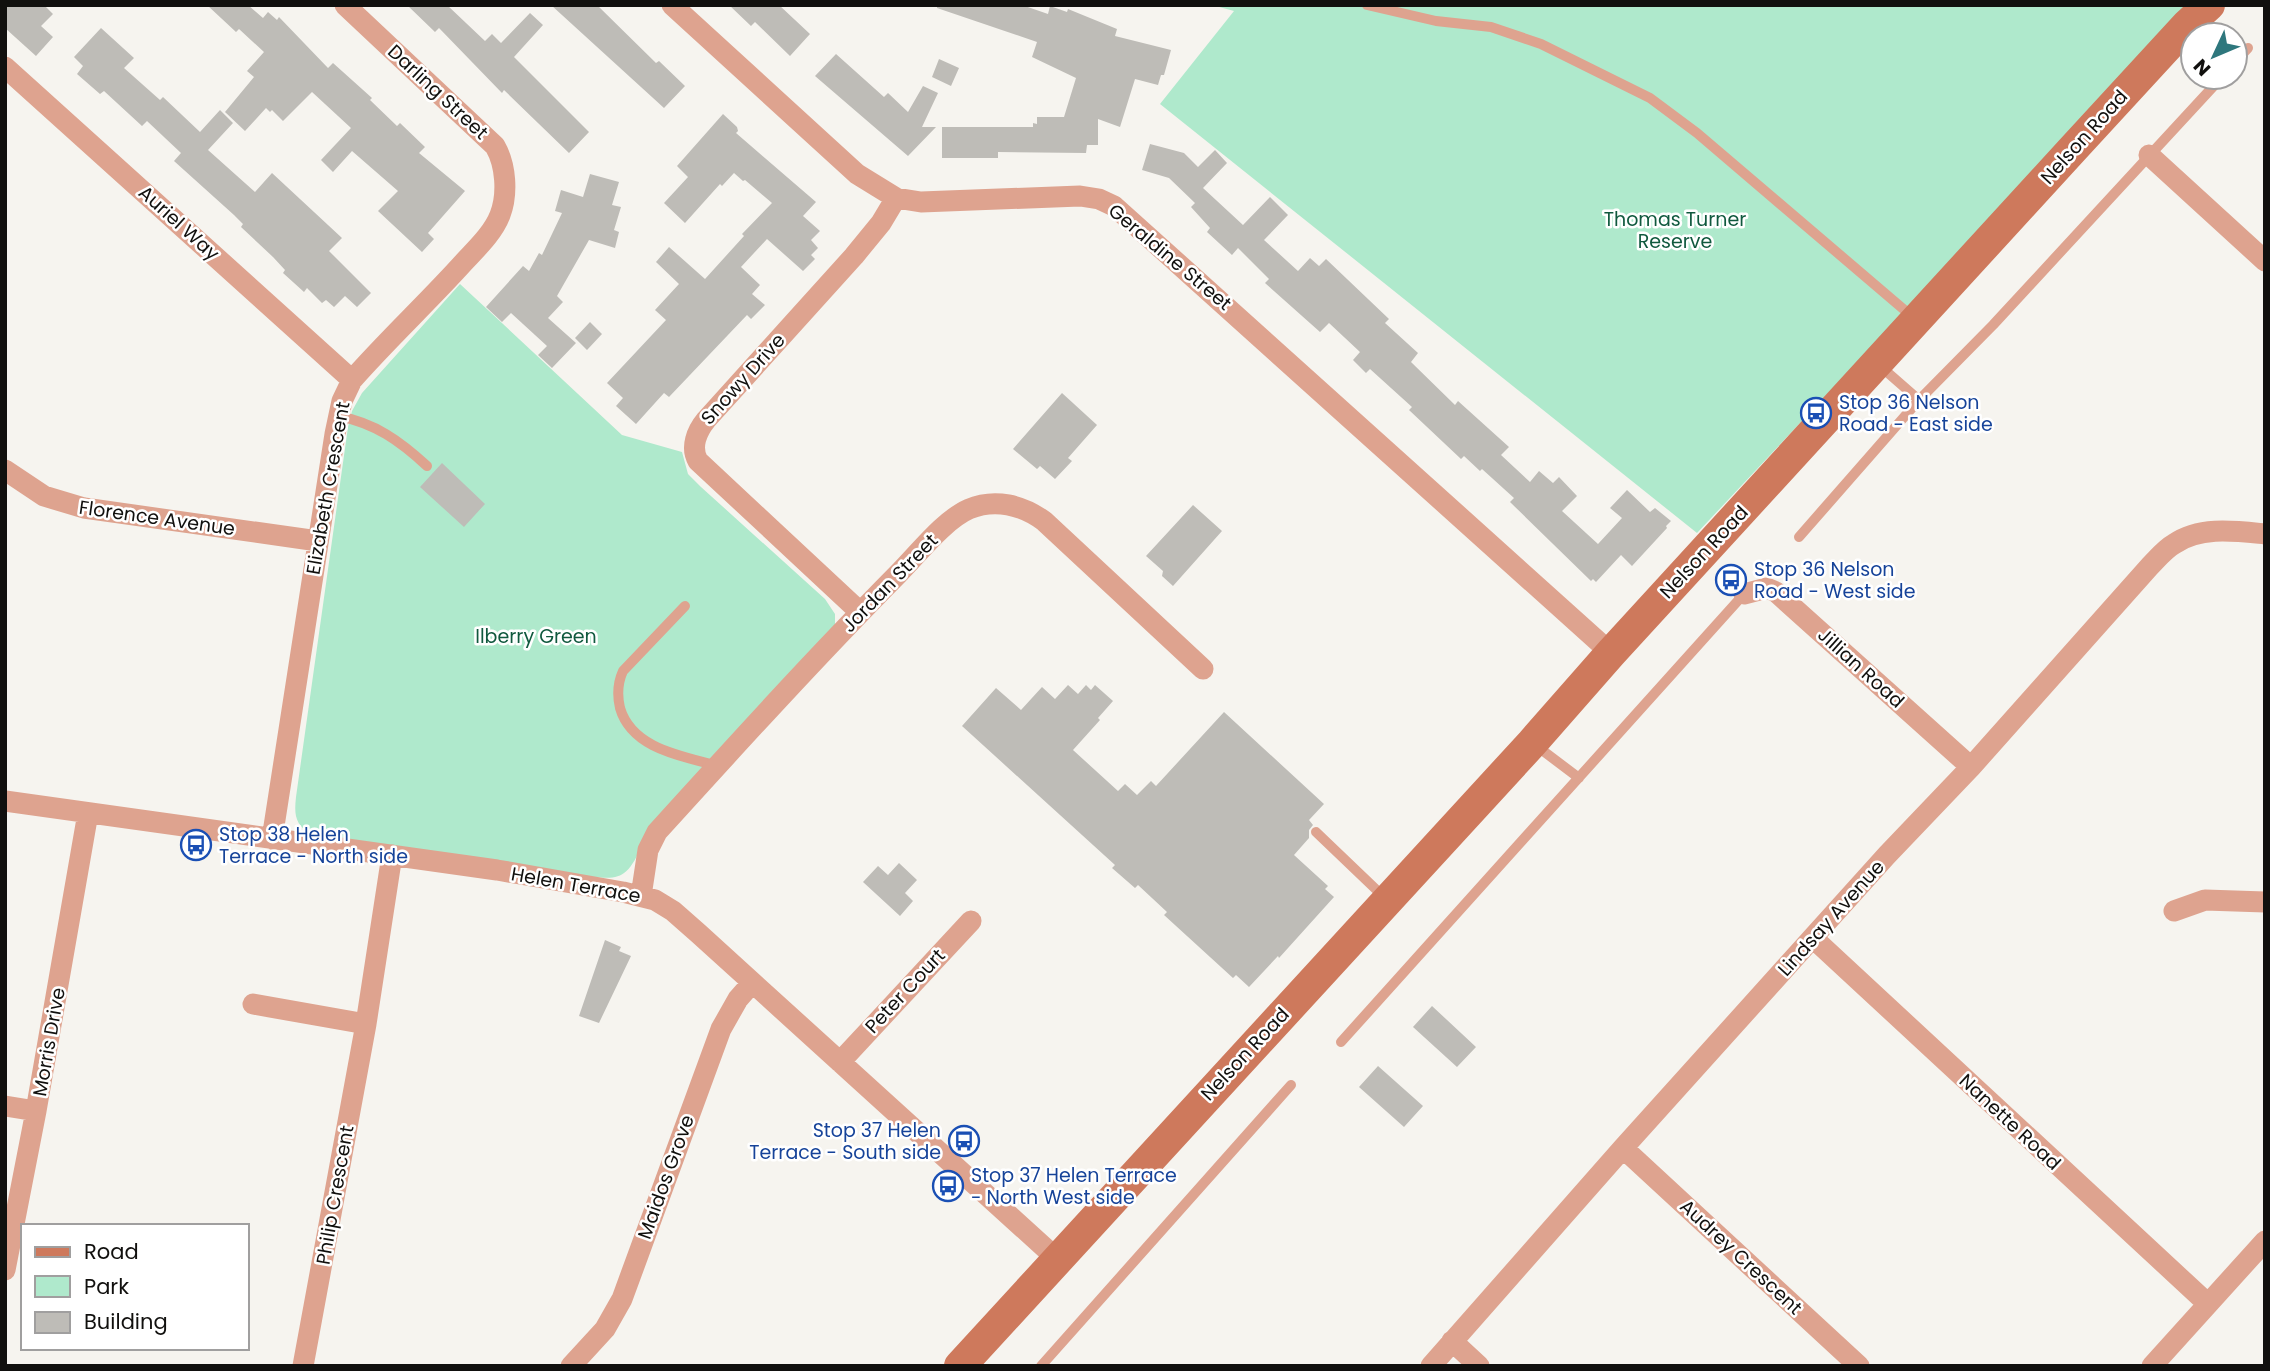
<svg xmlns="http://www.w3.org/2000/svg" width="2270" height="1371" font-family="Poppins,sans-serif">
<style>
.green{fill:#afe9cc}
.building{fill:#bebcb7}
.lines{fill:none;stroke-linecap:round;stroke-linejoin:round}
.lane{stroke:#dea38f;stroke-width:10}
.street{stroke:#dea38f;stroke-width:21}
.secondary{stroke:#ce795c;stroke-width:32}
.labels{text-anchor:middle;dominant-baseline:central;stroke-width:5;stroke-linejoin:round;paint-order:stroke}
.street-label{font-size:19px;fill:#11100e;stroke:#fff}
.park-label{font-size:19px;fill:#10593e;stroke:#fff}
.transit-label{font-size:19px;fill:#164399;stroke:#fff;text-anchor:start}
</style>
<rect width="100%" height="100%" fill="#f6f4ef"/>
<!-- green -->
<path class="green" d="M1212 5H2192L1697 533 1160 104 1234 11Z
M460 284 622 435 682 452 688 474 701 487 825 599 835 614V627L643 843C625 885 617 879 575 875L312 835C295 825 294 815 296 797L348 427 352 411 362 393Z"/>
<!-- building -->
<path class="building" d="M5 5H44L53 14 41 26 53 37 36 56 5 28Z
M207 5H248L263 18 268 12 277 20 279 17 328 68 333 63 372 98 370 100 397 126 400 123 425 147 419 153 465 191 428 233 434 239 422 252 378 211 398 191 352 151 333 172 321 160 351 128 312 92 283 121 272 110 270 112 266 108 245 131 225 112 254 77 247 71 264 52 239 29 236 32Z
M407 5H447L485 41 492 34 501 43 530 13 543 25 514 57 589 132 569 153 504 90 502 93 439 28 435 32Z
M551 5H597L656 63 659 61 685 86 664 108Z
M729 5H779L810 34 790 56 755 22 751 26Z
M937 5H1022L1048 14 1050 6 1067 12 1068 9 1117 29 1115 36 1171 50 1164 75H1161L1158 85 1135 79 1120 127 1098 119V145H1087L1086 153 998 152V158H942V127H1033V123L1037 124V117H1064L1076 78 1032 57 1037 42 937 8Z
M101 28 134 58 124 68 160 100 163 97 200 132 220 110 233 123 208 150 255 192 272 173 342 238 329 251 371 293 357 307 345 296 334 307 326 300 322 303 307 288 304 292 283 273 285 270 273 257 241 227 243 224 234 215 174 161 181 153 147 121 142 126 104 91 100 94 77 74 83 66 74 57Z
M836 54 884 97 888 93 908 112 923 86 938 93 922 127H936L908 156 815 76Z
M939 59 959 68 951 86 932 77Z
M723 114 737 127 738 131 736 133 816 202 803 216 820 231 811 240 818 248 811 255 815 259 803 271 767 239 741 267 760 285 752 294 765 305 751 319 747 315 669 397 664 393 636 424 616 406 623 398 607 383 666 320 655 310 679 284 656 262 669 247 705 279 744 236 742 234 772 203 745 180 743 181 734 173 722 186 720 184 685 223 664 203 688 177 677 166Z
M1150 144 1184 153 1198 167 1215 150 1227 163 1203 188 1243 225 1270 197 1288 215 1264 240 1298 271 1310 258 1319 266 1326 259 1389 319 1385 323 1418 353 1411 362 1455 405 1458 401 1509 447 1501 455 1530 482 1539 471 1553 483 1559 477 1577 496 1562 511 1598 544 1622 518 1610 508 1627 490 1650 512 1655 508 1671 521 1666 526 1667 528 1632 566 1621 555 1596 582 1593 579 1591 581 1510 502 1514 498 1482 469 1480 471 1464 456 1461 459 1409 410 1412 407 1370 369 1366 373 1353 360 1360 352 1329 323 1320 332 1265 283 1269 279 1238 248 1232 255 1207 232 1210 228 1191 207 1195 203 1169 178 1142 170Z
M590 174 619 182 612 205 621 207 614 230 619 232 615 248 589 240 557 296 563 302 548 318 576 343 552 368 538 355 547 346 511 313 502 322 486 307 523 266 529 271 539 253 542 255 562 213 555 211 561 190 583 197Z
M590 322 602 334 587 350 575 338Z
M1062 393 1097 425 1068 458 1072 461 1055 479 1040 466 1037 469 1013 449Z
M442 463 485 504 464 527 420 487Z
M1193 505 1222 531 1173 586 1162 576 1163 571 1146 556Z
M1068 685 1078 694 1086 685 1091 690 1095 685 1113 701 1098 718 1100 720 1073 750 1118 791 1125 784 1137 795 1151 781 1156 786 1224 712 1324 804 1309 820 1313 825 1309 830V838L1294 855 1328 886 1325 889 1334 897 1279 958 1278 956 1249 987 1236 975 1233 978 1164 915 1167 912 1138 885 1135 888 1112 868 1115 865 962 726 996 688 1021 710 1042 687 1055 699Z
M899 863 917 880 905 893 913 901 900 916 863 882 878 866 888 875Z
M605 940 621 947 619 951 631 956 599 1023 579 1016Z
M1432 1006 1476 1047 1457 1067 1413 1027Z
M1378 1066 1423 1106 1404 1127 1359 1087Z"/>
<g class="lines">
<!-- lane -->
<path class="lane" d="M1367 5 1436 21 1491 27 1541 44 1650 98 1697 133 1915 319
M2235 62 2248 48
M1879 365 1919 400
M338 416C375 423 400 441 427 466
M1799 537 1919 400 1993 325 2222 77
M685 606 623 671C618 682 617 695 620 708 632 749 682 756 718 766
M1534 744 1579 778
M1316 832 1385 898
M1341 1042 1744 594
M1041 1366 1291 1085"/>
<!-- street -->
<path class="street" d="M672 5 857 174 896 198 921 202 1080 196 1099 199 1114 206 1611 653
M5 67 352 380
M2149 155 2265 261
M5 470 44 496 84 508 318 541
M1744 594 1767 588 1776 592 1971 767
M860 612 698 461C690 447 697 431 706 420L854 256 881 223 896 198
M5 801 497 870 623 892 655 900 673 911 698 933 1056 1258
M272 839 335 434 342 401 352 380C388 339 428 302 464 262 477 248 493 233 500 215 508 194 506 165 495 146L345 5
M641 896 648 850 657 832C736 745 816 657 898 574 918 554 944 520 969 509 995 498 1022 505 1044 521L1203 669
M2174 911 2205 900 2265 902
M1813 938 2208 1304
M253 1004 366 1024
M840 1062 971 921
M5 1106 36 1111
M1623 1148 1859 1366
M5 1270 36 1111 88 813
M1452 1341 1479 1366
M303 1366 366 1024 392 855
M571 1366 605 1329 622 1299 721 1029 738 999 752 983
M1431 1366 1623 1148 1887 855 1971 767 2150 566C2157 559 2165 549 2174 544 2200 526 2235 531 2265 534
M2152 1366 2265 1241"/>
<!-- secondary -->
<path class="secondary" d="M960 1366 1532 743 1611 653 2071 151 2187 25 2209 5"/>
</g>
<!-- icons -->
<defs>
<g id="bus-ring" transform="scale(1.575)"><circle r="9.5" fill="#fff" stroke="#1a4fb4" stroke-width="1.5"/><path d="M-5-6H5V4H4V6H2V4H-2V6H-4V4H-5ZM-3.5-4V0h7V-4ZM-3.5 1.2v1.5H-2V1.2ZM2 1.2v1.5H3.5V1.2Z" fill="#1a4fb4"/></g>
</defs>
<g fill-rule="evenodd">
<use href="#bus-ring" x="1816" y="413"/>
<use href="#bus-ring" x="1731" y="580"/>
<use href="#bus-ring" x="196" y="845"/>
<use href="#bus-ring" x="964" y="1141"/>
<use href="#bus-ring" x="948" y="1186"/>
</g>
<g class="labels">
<!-- street labels -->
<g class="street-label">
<text transform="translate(438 92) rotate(43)">Darling Street</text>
<text transform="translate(2084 137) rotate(-48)">Nelson Road</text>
<text transform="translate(179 223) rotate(42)">Auriel Way</text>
<text transform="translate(1170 257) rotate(40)">Geraldine Street</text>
<text transform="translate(743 379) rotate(-48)">Snowy Drive</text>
<text transform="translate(328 488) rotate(-80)">Elizabeth Crescent</text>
<text transform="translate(157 518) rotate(8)">Florence Avenue</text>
<text transform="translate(1704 552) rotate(-47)">Nelson Road</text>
<text transform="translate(890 583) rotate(-46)">Jordan Street</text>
<text transform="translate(1861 668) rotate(42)">Jillian Road</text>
<text transform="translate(576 885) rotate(10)">Helen Terrace</text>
<text transform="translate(1831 918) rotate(-48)">Lindsay Avenue</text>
<text transform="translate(905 991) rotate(-47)">Peter Court</text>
<text transform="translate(49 1042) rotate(-80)">Morris Drive</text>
<text transform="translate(1245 1054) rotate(-47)">Nelson Road</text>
<text transform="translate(2010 1122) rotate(43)">Nanette Road</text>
<text transform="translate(666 1177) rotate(-70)">Maidos Grove</text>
<text transform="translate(335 1195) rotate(-80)">Philip Crescent</text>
<text transform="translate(1741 1257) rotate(43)">Audrey Crescent</text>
</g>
<!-- park labels -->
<g class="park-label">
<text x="1675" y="219">Thomas Turner<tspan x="1675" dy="22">Reserve</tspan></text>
<text x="536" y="636">Ilberry Green</text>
</g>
<!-- transit labels -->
<g class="transit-label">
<text x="1839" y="402">Stop 36 Nelson<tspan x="1839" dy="22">Road - East side</tspan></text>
<text x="1754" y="569">Stop 36 Nelson<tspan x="1754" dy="22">Road - West side</tspan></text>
<text x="219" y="834">Stop 38 Helen<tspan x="219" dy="22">Terrace - North side</tspan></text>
<text x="941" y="1130" text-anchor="end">Stop 37 Helen<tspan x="941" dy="22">Terrace - South side</tspan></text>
<text x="971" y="1175">Stop 37 Helen Terrace<tspan x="971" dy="22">- North West side</tspan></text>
</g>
</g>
<!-- border -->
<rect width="2270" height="1371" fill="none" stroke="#11100e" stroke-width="14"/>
<!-- legend -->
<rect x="21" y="1224" width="228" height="126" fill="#ffffff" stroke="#a09f9f" stroke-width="2"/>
<rect x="35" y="1247" width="35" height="10" fill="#ce795c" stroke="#a09f9f" stroke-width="2"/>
<text x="84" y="1259" font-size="21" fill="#11100e">Road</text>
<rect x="35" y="1276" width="35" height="21" fill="#afe9cc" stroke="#a09f9f" stroke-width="2"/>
<text x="84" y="1294" font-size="21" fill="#11100e">Park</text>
<rect x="35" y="1312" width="35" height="21" fill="#bebcb7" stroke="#a09f9f" stroke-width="2"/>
<text x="84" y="1329" font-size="21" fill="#11100e">Building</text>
<!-- north arrow -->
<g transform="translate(2214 56) rotate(226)"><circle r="33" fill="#ffffff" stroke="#a09f9f" stroke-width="2"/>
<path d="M0-5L12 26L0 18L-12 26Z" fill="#2e777d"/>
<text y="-10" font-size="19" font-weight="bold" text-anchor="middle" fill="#11100e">N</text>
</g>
</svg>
